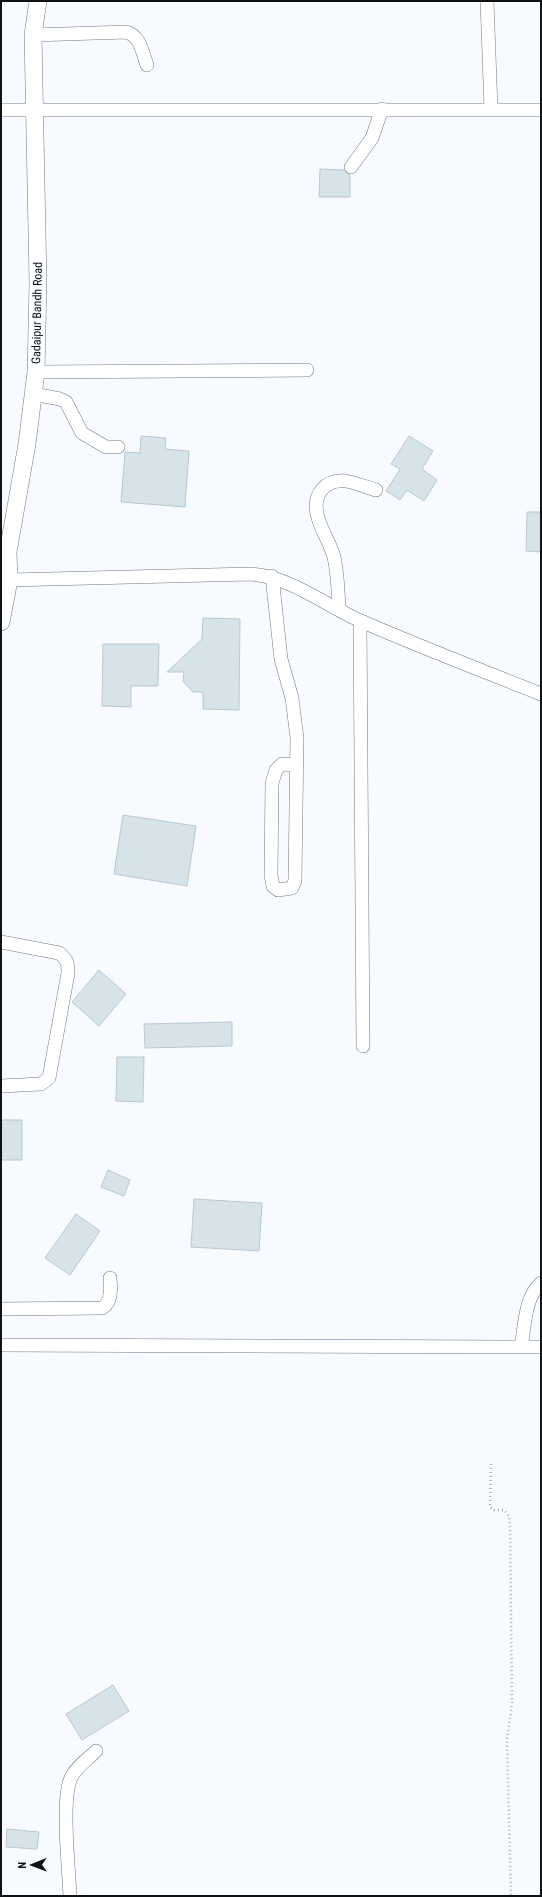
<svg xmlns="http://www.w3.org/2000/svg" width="542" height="1897" font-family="'Roboto Condensed',sans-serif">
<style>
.building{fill:#d6e3e9;stroke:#bbc8cf}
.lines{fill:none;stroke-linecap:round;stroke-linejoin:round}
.minor-casing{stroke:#6f7881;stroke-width:14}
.tertiary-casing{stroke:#6f7881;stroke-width:18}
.path{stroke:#afb2b6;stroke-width:2.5;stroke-dasharray:1 3;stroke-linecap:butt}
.minor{stroke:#fff;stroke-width:13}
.tertiary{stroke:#fff;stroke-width:17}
.labels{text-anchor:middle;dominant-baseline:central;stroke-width:3;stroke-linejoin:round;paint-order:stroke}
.street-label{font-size:12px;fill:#101316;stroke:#f7fbff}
</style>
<rect width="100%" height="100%" fill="#f7fbff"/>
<!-- building -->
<path class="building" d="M320 169 344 170 350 175V197H319Z
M141 436 166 438 165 449 189 451 185 507 121 502 125 452 140 453Z
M409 436 433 451 422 469 437 480 424 501 407 490 400 500 386 491 400 469 391 464Z
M527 512H541V552L526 551Z
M203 618 240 619 239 710 203 709V692H193L183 681 184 672H167L202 639Z
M103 644H159L158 686H131V707L102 706Z
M123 815 196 826 187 886 114 874Z
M99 970 126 994 99 1026 72 1002Z
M232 1022V1046L145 1048 144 1024Z
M117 1057H144L143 1102 116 1101Z
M1 1120H22V1160H1Z
M108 1170 130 1180 124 1196 101 1187Z
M194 1199 262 1203 259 1251 191 1247Z
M76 1214 100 1231 70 1275 45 1258Z
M113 1685 129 1711 82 1740 66 1714Z
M7 1829 39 1832 37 1849 6 1847Z"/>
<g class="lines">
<!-- minor casing -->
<g class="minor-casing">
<path id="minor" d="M487 1 491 109
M33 35 126 32C141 36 142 52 147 65
M1 110H541
M351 167 372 138 382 109
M36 372 307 370
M33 394 60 399 66 402 82 433 106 447H118
M272 576 281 659 292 698 297 738 295 881 292 888 278 890 273 886 271 875 272 783 276 770 282 764 295 765
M9 580 250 574C292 577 324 605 361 621 420 647 481 670 541 694
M339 609C338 592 338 574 334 557 330 542 320 529 317 514 313 494 325 479 346 481 356 483 366 487 376 490
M360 621 363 1046
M1 942 59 953C67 959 68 963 68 973L49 1078 41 1084 1 1086
M1 1309 102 1308C112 1303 111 1288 110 1278
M1 1345 541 1347
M521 1347C525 1327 524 1298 541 1283
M70 1896C69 1870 61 1799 71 1778 75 1768 88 1759 96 1751"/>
</g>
<!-- tertiary casing -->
<g class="tertiary-casing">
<path id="tertiary" d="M1 622 9 580 8 552 27 444 36 372 38 282 33 35 38 1"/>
</g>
<!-- path -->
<path class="path" d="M491 1464 490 1507 494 1510H504L509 1516 510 1527 512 1703 507 1740 511 1896"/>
<!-- minor -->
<use href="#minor" class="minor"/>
<!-- tertiary -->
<use href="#tertiary" class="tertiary"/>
</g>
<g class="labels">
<!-- street labels -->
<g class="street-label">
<text transform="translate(37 313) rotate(-89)">Gadaipur Bandh Road</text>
</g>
</g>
<!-- border -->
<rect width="542" height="1897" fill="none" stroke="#101316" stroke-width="4"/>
<!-- north arrow -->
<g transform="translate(32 1865) rotate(269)" stroke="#f7fbff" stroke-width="3" paint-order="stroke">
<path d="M0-3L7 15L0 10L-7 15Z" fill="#101316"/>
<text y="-6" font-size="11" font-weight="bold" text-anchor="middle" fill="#101316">N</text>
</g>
</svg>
